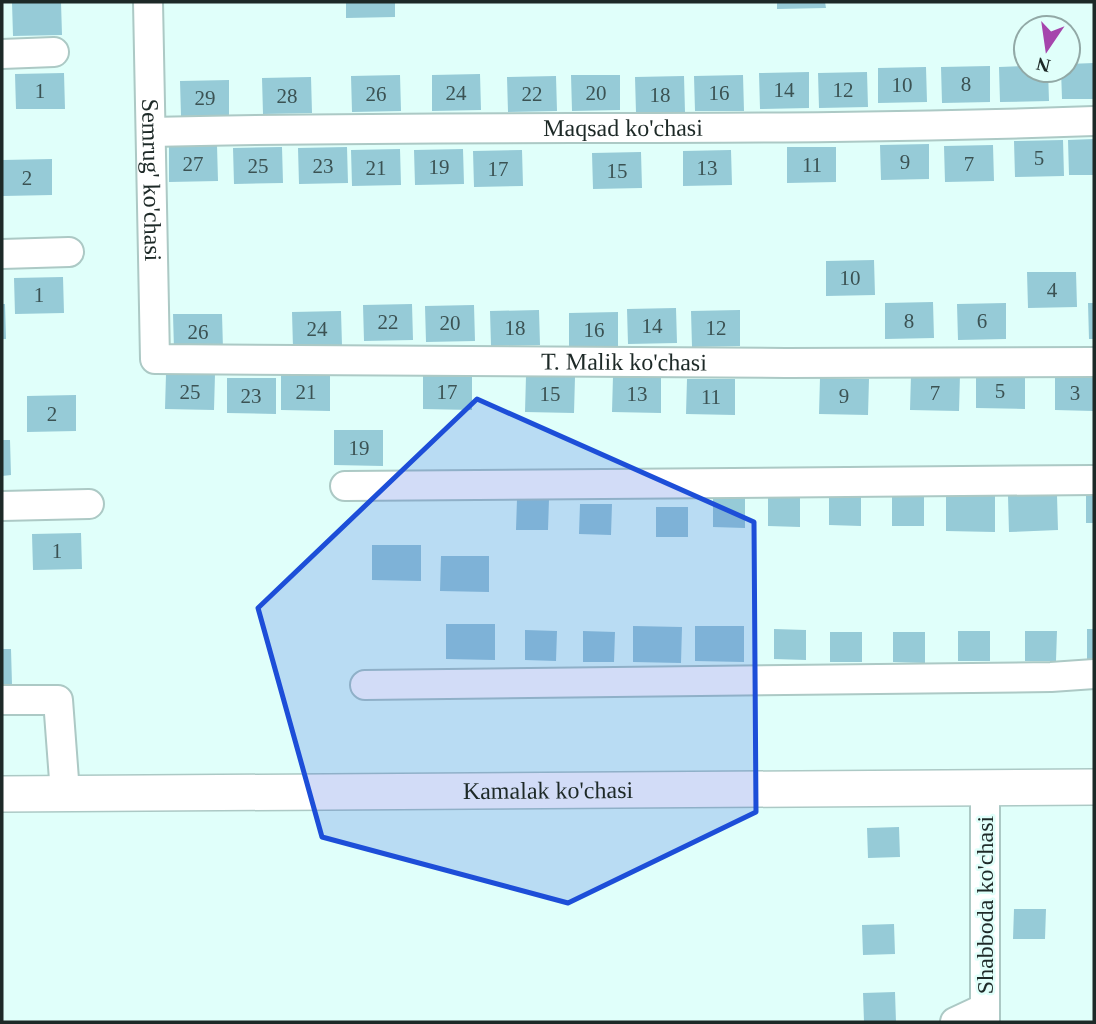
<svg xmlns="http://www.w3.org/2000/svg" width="1096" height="1024" font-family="'Times New Roman',serif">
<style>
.building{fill:#96cbd7}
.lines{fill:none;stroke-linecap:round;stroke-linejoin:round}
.minor-casing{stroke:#acc9c5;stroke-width:32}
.major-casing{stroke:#acc9c5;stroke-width:38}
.minor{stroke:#fff;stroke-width:28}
.major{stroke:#fff;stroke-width:35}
.marked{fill:#1d4ed8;fill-opacity:0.2;stroke:#1d4ed8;stroke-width:5;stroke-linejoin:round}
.labels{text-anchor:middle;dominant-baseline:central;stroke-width:5;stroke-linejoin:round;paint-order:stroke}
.number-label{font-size:21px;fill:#3b5253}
.street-label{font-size:24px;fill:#1d2927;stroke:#e0fffa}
</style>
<rect width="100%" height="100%" fill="#e0fffa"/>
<!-- building -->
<path class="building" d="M12 2H61L62 35 13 36Z
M346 2H395V17L346 18Z
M777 2H825L826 8 777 9Z
M1094 63V99H1062L1061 70H1068V64Z
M990 66V102L942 103 941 67Z
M1026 66V70H1048L1049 101 1000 102 999 67Z
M926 67 927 102 878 103V68Z
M809 72V108L760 109 759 73Z
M867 72 868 107 819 108 818 73Z
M64 73 65 109H16L15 74Z
M480 74 481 110 432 111V75Z
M400 75 401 111 352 112 351 76Z
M571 75H620V110L572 111Z
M743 75 744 111H695L694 76Z
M556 76 557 111 508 112 507 77Z
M684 76 685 112 636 113 635 77Z
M311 77 312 113 263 114 262 78Z
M229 80V115L181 116 180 81Z
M1094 139V175H1069L1068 140Z
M1063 140 1064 176 1015 177 1014 141Z
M929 144V179L881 180 880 145Z
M217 145 218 181 169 182V146Z
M993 145 994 181 945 182 944 146Z
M282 147 283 183 234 184 233 148Z
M347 147 348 183 299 184 298 148Z
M787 147H836V182L787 183Z
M400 149 401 185 352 186 351 150Z
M463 149 464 184 415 185 414 150Z
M522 150 523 186 474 187 473 151Z
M731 150 732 185 683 186V151Z
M641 152 642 188 593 189 592 153Z
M52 159V195L3 196V160Z
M874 260 875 295 826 296V261Z
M1027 272H1076L1077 307 1028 308Z
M63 277 64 313 15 314 14 278Z
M933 302 934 338 885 339V303Z
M1006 303V339L958 340 957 304Z
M1088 303H1094V339H1089Z
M2 304H5L6 339H2Z
M412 304 413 340 364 341 363 305Z
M474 305 475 341 426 342 425 306Z
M676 308 677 343 628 344 627 309Z
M539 310 540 345 491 346 490 311Z
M740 310V346L692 347 691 311Z
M341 311 342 346 293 348 292 312Z
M618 312V348L569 349V313Z
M173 314H222L223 349 174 350Z
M423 373 472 374V410L423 409Z
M976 373H1025V409L976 408Z
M166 374H215L214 410 165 409Z
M281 374 330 375V411L281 410Z
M911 375H960L959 411 910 410Z
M1055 375H1094V411L1055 410Z
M526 376 575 377 574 413 525 412Z
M613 376 661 377V413L612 412Z
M227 378H276V414L227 413Z
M820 378 869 379 868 415 819 414Z
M687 379H735V415L686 414Z
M76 395V431L27 432V396Z
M334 430H383V466L334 465Z
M2 440H10L11 475 2 476Z
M1086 493H1094V523H1086Z
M829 495H861V526L829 525Z
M1057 495 1058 530 1009 532 1008 496Z
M768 496H800V527L768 526Z
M892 496H924V526H892Z
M946 496H995V532L946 531Z
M713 497 745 498V528L713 527Z
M517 499H549L548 530H516Z
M580 504H612L611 535 579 534Z
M656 507H688V537H656Z
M81 533 82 569 33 570 32 534Z
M372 545H421V581L372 580Z
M441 556H489V592L440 591Z
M446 624H495V660L446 659Z
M633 626 682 627 681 663 633 662Z
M695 626H744V662L695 661Z
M774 629 806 630V660L774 659Z
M1087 629H1094V659H1087Z
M525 630 557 631 556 661 525 660Z
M583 631 615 632 614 662H583Z
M958 631H990V661H958Z
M1025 631H1057L1056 661H1025Z
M830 632H862V662H830Z
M893 632H925V663L893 662Z
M2 649H11L12 685H2Z
M899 827 900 857 868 858 867 828Z
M1014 909H1046L1045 939H1013Z
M894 924 895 954 863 955 862 925Z
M895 992 896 1022H864L863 993Z"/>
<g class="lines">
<!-- minor casing -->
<g class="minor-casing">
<g id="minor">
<path id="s1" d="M148 2 155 359 786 363 1094 362"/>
<path d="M2 54 54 52"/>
<path id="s2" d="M151 132C465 124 780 133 1094 121"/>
<path d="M2 254 69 252"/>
<path d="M345 486 1094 480"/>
<path d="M2 506 89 504"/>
<path d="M365 685 1051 677 1094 674"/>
<path d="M2 700H58L65 793"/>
<path d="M985 787V1022"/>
<path d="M955 1022 985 1008"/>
</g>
</g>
<!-- major casing -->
<g class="major-casing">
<g id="major">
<path id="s3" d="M2 794 1094 787"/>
</g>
</g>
<!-- minor -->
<use href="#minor" class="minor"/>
<!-- major -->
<use href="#major" class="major"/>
</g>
<!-- marked area -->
<path class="marked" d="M477 399 754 522 756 812 568 903 322 837 258 608Z"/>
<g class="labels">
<!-- number labels -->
<g class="number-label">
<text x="966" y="84">8</text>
<text x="902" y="85">10</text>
<text x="784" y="90">14</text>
<text x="843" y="90">12</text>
<text x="40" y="91">1</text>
<text x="456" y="93">24</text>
<text x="596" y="93">20</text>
<text x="719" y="93">16</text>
<text x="376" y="94">26</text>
<text x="532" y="94">22</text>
<text x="660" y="95">18</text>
<text x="287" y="96">28</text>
<text x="205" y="98">29</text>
<text x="1039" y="158">5</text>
<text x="905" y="162">9</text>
<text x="193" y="164">27</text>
<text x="969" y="164">7</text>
<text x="812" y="165">11</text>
<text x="258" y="166">25</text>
<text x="323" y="166">23</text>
<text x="439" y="167">19</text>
<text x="376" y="168">21</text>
<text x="707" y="168">13</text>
<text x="498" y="169">17</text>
<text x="617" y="171">15</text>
<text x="27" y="178">2</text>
<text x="850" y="278">10</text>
<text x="1052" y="290">4</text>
<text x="39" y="295">1</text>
<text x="909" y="321">8</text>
<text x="982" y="321">6</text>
<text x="388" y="322">22</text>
<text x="450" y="323">20</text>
<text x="652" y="326">14</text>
<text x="515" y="328">18</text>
<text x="716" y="328">12</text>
<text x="317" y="329">24</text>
<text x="594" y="330">16</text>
<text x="198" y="332">26</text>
<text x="1000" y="391">5</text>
<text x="190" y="392">25</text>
<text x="306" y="392">21</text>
<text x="447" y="392">17</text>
<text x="935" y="393">7</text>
<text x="1075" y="393">3</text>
<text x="550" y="394">15</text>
<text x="637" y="394">13</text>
<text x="251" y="396">23</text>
<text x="844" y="396">9</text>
<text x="711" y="397">11</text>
<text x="52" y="414">2</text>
<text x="359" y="448">19</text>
<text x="57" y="551">1</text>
</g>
<!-- street labels -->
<g class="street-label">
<text stroke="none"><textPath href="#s2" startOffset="472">Maqsad ko'chasi</textPath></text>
<text stroke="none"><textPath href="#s1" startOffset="178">Semrug' ko'chasi</textPath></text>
<text stroke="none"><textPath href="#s1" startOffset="826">T. Malik ko'chasi</textPath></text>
<text stroke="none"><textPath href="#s3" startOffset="546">Kamalak ko'chasi</textPath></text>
<text transform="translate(985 905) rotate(-90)">Shabboda ko'chasi</text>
</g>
</g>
<!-- border -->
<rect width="1096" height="1024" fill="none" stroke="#1d2927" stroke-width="7"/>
<!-- north arrow -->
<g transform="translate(1047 49) rotate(193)"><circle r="33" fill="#e0fffa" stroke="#92a9a6" stroke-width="2"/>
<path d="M0-5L12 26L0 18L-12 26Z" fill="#a545ac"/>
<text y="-10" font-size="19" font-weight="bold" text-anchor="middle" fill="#1d2927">N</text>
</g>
</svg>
